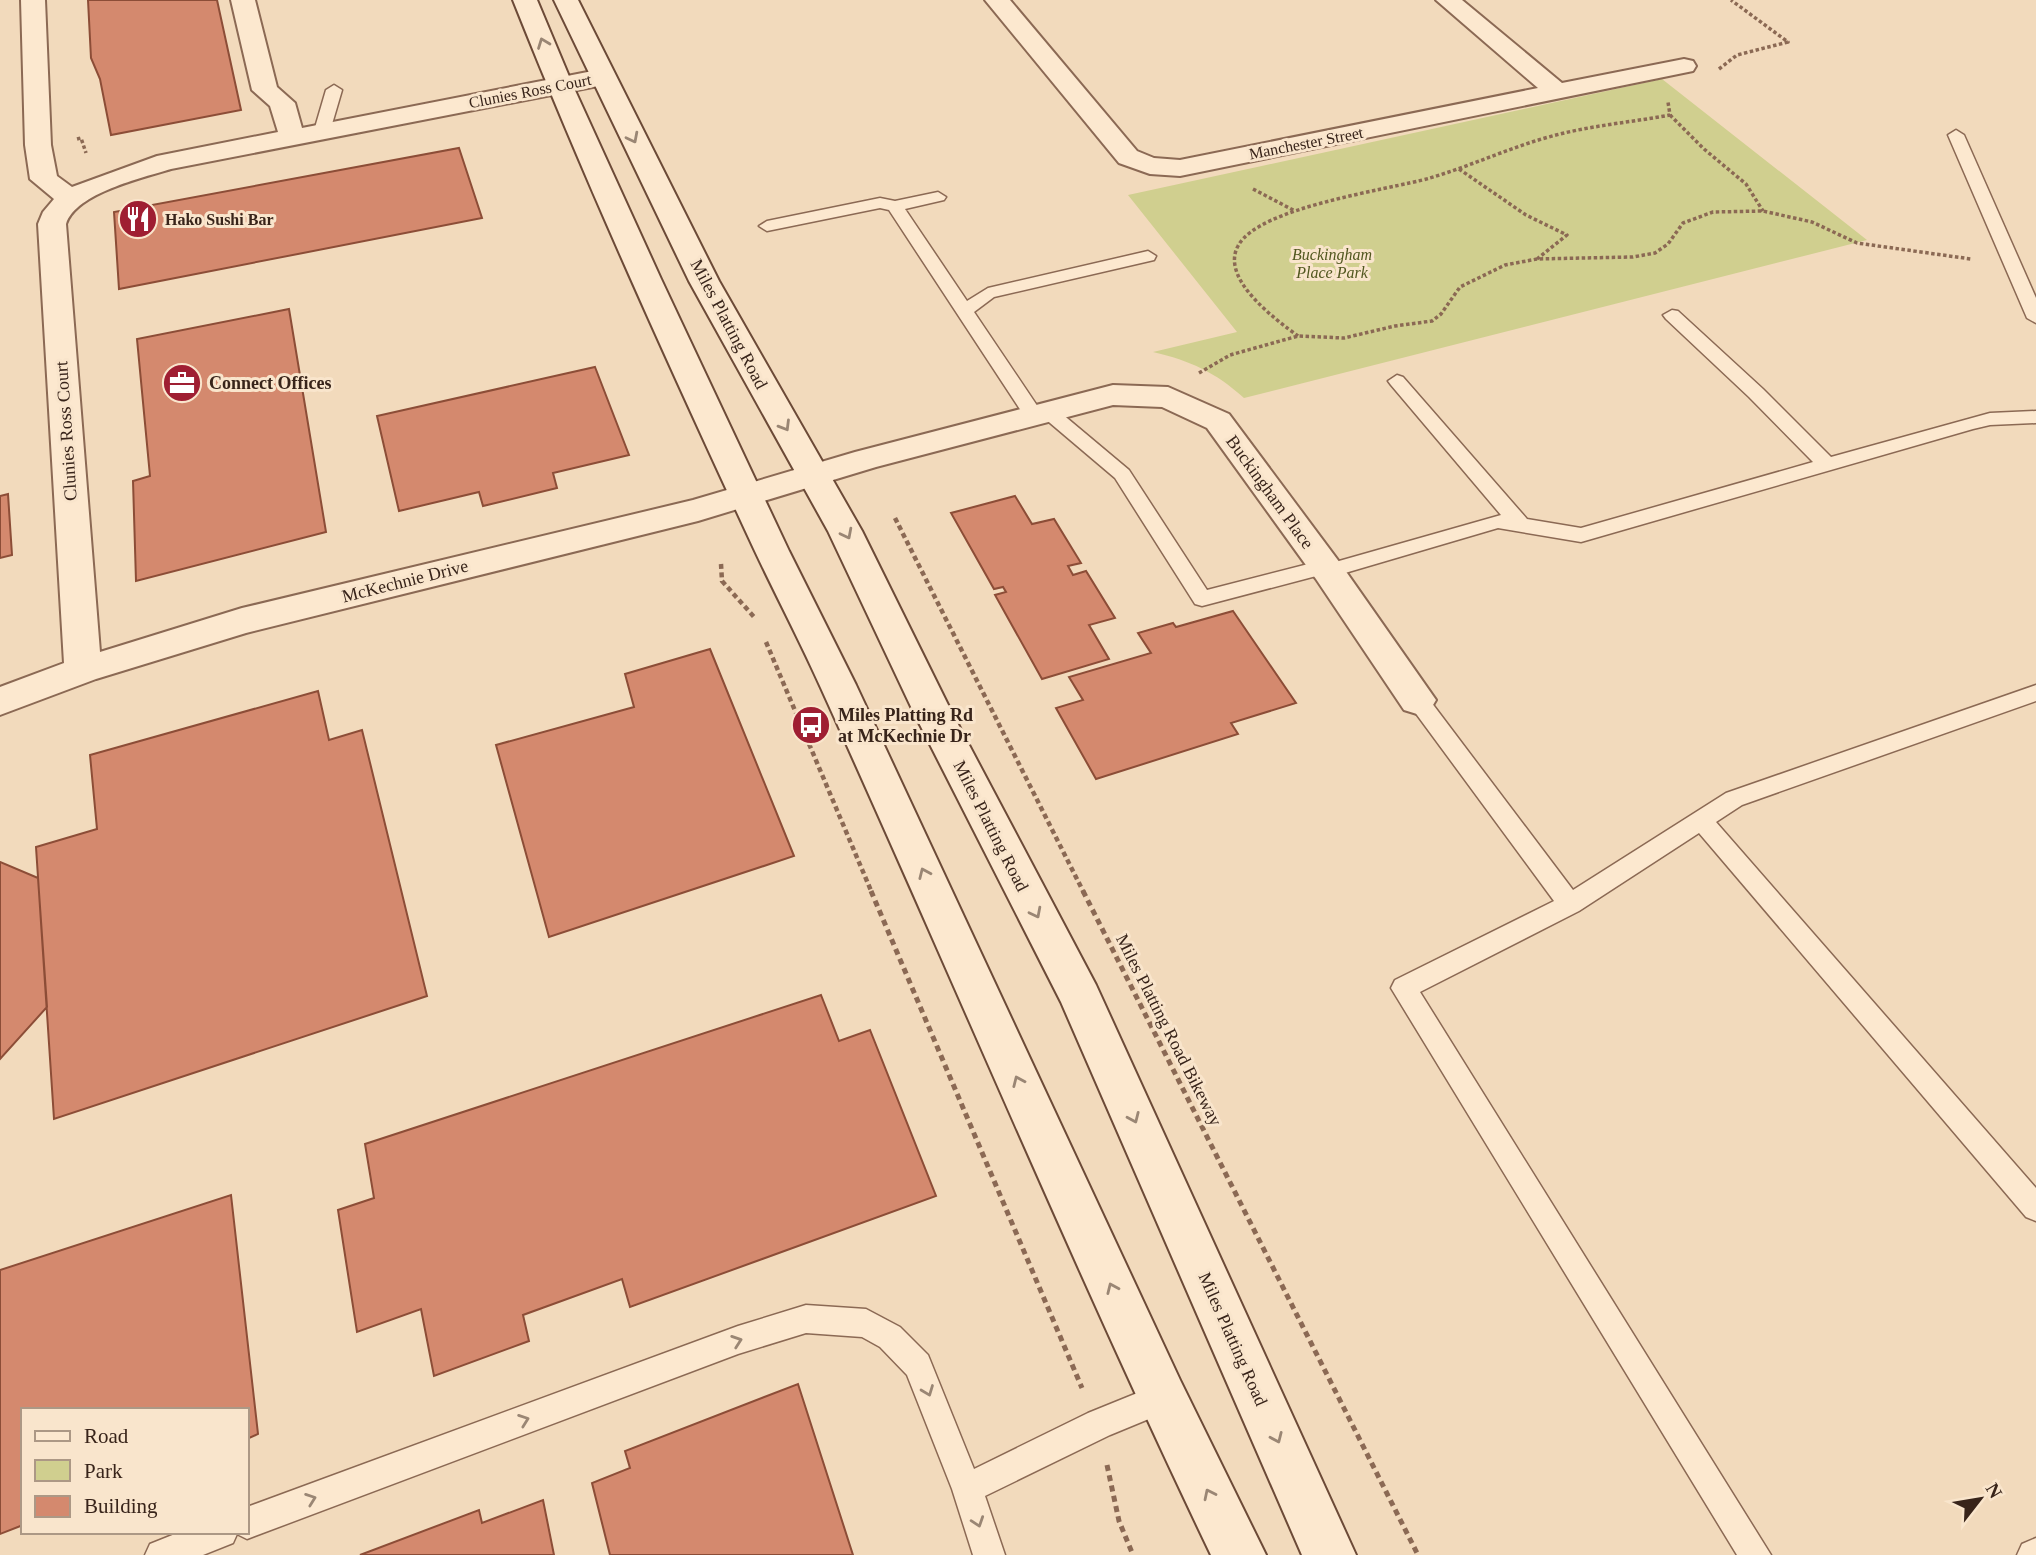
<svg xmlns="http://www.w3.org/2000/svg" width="2036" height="1555" font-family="Georgia,serif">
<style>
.green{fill:#d0cf8f}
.building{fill:#d4896e;stroke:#8c4d37;stroke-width:2}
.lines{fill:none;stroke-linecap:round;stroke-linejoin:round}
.service-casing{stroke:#8b6954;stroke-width:3}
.minor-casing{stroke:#8b6954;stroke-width:4}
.secondary-casing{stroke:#6c4a37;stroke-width:4}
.path-far2{stroke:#8b6954;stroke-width:3.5;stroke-dasharray:3.5 2.5;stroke-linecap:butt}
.path-far1{stroke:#8b6954;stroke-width:4.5;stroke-dasharray:5 3.5;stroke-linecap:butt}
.path{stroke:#8b6954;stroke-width:5;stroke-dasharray:6 4.5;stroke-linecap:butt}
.service{fill:#fce8cf;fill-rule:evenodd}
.minor{fill:#fce8cf;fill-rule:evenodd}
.secondary{fill:#fce8cf;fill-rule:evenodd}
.oneway{stroke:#9a8674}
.labels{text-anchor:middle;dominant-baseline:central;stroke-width:6;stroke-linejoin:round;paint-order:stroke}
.far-street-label{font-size:16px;fill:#38241a;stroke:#f9e5cc}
.far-poi-label{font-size:16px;font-weight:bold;fill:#38241a;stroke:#f9e5cc;text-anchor:start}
.far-park-label{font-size:16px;font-style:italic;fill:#51571f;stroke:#f9e5cc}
.street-label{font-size:18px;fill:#38241a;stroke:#f9e5cc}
.poi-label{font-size:18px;font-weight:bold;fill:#38241a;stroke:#f9e5cc;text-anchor:start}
</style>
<rect width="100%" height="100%" fill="#f2dabc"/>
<!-- green -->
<path class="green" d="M1662 79 1867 240 1244 398C1215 372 1191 361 1153 352L1237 332 1128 195Z"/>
<!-- building -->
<path class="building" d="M217 0 241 110 111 135 100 79 91 58 88 0Z
M459 148 482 218 119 289 114 212Z
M289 309 326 532 136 581 133 481 150 476 137 339Z
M595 367 629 455 553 473 557 488 483 506 479 492 399 511 377 416Z
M8 494 12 555 0 558V496Z
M1015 496 1032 524 1054 519 1081 563 1068 566 1073 575 1086 571 1115 618 1089 625 1109 659 1042 679 995 595 1006 592 1003 587 994 589 951 513Z
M1233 611 1296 703 1231 723 1238 734 1096 779 1056 708 1083 700 1069 677 1151 653 1138 633 1173 623 1176 627Z
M710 649 794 856 549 937 496 745 634 707 625 674Z
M318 691 329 740 362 730 427 996 54 1119 36 847 97 829 90 755Z
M0 862 38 878 47 1007 0 1059Z
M821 995 839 1041 870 1030 936 1196 630 1307 622 1279 523 1315 529 1341 434 1376 421 1309 357 1332 338 1210 374 1198 365 1144Z
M231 1195 258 1434 247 1439V1410H23V1525L0 1534V1270Z
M798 1384 853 1555H610L592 1483 630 1468 625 1451Z
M543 1500 554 1555H360L479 1510 482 1523Z"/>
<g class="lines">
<!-- service casing -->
<g class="service-casing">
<path id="service" d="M334 85 342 90 330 131 322 136 317 134 314 131 326 90Z
M1956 130 1964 135 2036 298V323L2027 318 1948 135Z
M938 192 946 197 944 200 905 209 967 301 988 288 1148 251 1156 256 1154 260 994 297 974 312 1040 410 1048 406 1055 408 1129 470 1207 590 1324 560 1332 563 1501 515 1391 385 1388 381 1397 375 1403 377 1527 519 1581 528 1813 462 1749 397 1666 319 1663 315 1672 310 1678 311 1763 389 1831 457 1990 413 2036 411V423L1990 425 1973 429 1581 542 1498 528 1328 578 1320 575 1202 606 1195 604 1115 478 1043 417 1034 422 1027 420 889 210 880 208 767 231 759 226 767 221 880 198 895 201Z
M2036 685V701L1742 805 1716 822 2036 1188V1221L2026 1217 1699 833 1579 911 1420 992 1771 1555H1737L1391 988 1395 980 1554 901 1406 700 1409 694 1417 692 1425 694 1573 890 1726 793Z
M806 1305 866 1309 900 1327 928 1355 974 1469 1088 1413 1162 1383 1173 1387 1177 1398 1173 1409 1110 1435 985 1496 1005 1555H973L952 1489 907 1375 880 1347 862 1337 806 1333 738 1354 247 1539 237 1534 233 1543 203 1555H145L150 1544 180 1532H247V1507L738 1326Z
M2036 1538V1555H2017L2022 1544Z"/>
</g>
<!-- minor casing -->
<g class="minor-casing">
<path id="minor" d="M21 0H45L51 145 57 176 72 187 157 156 278 132 270 106 252 90 231 0H255L277 87 295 103 302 128 603 69 612 72 616 77 612 82 603 85 171 169C142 178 76 193 66 224L100 652 242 608 693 500 855 452 1113 385 1168 387 1229 414 1340 563 1436 700 1430 710 1417 714 1404 710 1316 579 1207 428 1162 407 1113 405 876 467 698 521 246 633 96 679 0 715V687L64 663 38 224 43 212 54 199 30 179 25 145Z
M985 0H1010L1137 151 1154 158 1180 160 1538 88 1436 0H1462L1562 83 1684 59 1693 61 1696 66 1693 71 1180 176 1150 174 1119 163Z"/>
</g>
<!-- secondary casing -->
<g class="secondary-casing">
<path id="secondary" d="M513 0H537L573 86 661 279 789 551 856 685 1180 1380 1266 1555H1211C1074 1269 952 976 821 688 800 641 776 596 754 549 670 368 587 186 513 0Z
M554 0H578L719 281 862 531 951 711 1096 985 1356 1555H1302L1061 1002 913 711 828 531 689 281Z"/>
</g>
<!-- path-far2 -->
<path class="path-far2" d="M1719 69 1737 55 1788 42 1731 0
M1670 115 1704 149 1746 184 1763 211
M77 139 81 138 86 153
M1459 169 1526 215 1567 235 1537 259
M1253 189 1295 211
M1298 336C1275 319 1220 279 1238 246 1258 207 1388 190 1430 178 1474 165 1515 145 1560 134 1596 125 1633 122 1670 115L1668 102
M1199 373 1230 355 1298 336 1344 338 1395 326 1432 321 1441 314 1460 287 1505 265 1537 259 1633 257 1655 253 1668 244 1683 223 1713 212 1763 211 1812 222 1857 243 1971 259"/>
<!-- path-far1 -->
<path class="path-far1" d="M895 518 1084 893
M721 564 722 581 755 618
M766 642 872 893"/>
<!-- path -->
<path class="path" d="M871 891 1082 1388
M1083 891 1418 1555
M1107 1465 1119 1521 1133 1555"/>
<!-- service -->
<use href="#service" class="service"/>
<!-- minor -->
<use href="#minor" class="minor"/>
<!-- secondary -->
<use href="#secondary" class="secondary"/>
</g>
<!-- one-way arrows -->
<defs><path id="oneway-chevron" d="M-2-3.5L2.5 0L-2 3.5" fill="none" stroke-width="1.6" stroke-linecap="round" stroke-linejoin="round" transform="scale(1.75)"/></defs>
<g class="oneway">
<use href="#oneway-chevron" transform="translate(543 43) rotate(-111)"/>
<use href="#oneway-chevron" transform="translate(633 138) rotate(63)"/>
<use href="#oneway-chevron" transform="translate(785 426) rotate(59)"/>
<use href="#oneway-chevron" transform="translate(847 534) rotate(63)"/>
<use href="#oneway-chevron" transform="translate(924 873) rotate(-114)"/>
<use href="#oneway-chevron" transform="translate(1036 913) rotate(63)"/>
<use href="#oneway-chevron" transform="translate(1018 1081) rotate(-114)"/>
<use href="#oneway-chevron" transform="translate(1134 1118) rotate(66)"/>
<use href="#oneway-chevron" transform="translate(1112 1288) rotate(-114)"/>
<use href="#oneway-chevron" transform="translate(737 1341) rotate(-19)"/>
<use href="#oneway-chevron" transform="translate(928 1391) rotate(69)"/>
<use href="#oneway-chevron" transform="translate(524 1420) rotate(-20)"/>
<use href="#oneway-chevron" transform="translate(1277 1438) rotate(66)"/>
<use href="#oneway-chevron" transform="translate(1209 1494) rotate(-116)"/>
<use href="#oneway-chevron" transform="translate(311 1499) rotate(-20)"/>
<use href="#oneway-chevron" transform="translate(978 1522) rotate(71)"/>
</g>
<!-- icons -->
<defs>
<g id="restaurant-disc" transform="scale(2.0125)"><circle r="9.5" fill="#9f1e32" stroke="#f9e5cc"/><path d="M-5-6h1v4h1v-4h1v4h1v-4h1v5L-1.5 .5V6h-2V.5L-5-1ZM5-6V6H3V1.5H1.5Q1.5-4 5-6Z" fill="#fff"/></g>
<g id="office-disc" transform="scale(2.0125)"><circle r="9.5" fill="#9f1e32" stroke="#f9e5cc"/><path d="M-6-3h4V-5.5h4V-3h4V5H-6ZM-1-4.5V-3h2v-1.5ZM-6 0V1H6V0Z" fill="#fff"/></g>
<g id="bus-disc" transform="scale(2.0125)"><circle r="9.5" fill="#9f1e32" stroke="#f9e5cc"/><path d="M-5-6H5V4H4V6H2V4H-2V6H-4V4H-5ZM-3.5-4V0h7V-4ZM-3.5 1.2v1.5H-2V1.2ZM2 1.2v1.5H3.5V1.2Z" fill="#fff"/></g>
</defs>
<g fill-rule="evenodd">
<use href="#restaurant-disc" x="138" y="219"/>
<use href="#office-disc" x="182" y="383"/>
<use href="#bus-disc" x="811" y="725"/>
</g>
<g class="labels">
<!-- far-street labels -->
<g class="far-street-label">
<text transform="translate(530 91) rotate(-11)">Clunies Ross Court</text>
<text transform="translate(1306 143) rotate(-11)">Manchester Street</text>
</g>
<!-- far-poi labels -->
<g class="far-poi-label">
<text x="165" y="219">Hako Sushi Bar</text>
</g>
<!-- far-park labels -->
<g class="far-park-label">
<text x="1332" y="254">Buckingham<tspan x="1332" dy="18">Place Park</tspan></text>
</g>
<!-- street labels -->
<g class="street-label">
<text transform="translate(729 324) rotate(62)">Miles Platting Road</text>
<text transform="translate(66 431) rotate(-94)">Clunies Ross Court</text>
<text transform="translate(1270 492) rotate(54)">Buckingham Place</text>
<text transform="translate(405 581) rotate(-14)">McKechnie Drive</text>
<text transform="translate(991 826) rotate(63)">Miles Platting Road</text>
<text transform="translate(1169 1030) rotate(63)">Miles Platting Road Bikeway</text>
<text transform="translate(1233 1339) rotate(66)">Miles Platting Road</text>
</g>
<!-- poi labels -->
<g class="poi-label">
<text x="209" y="383">Connect Offices</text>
<text x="838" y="715">Miles Platting Rd<tspan x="838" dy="21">at McKechnie Dr</tspan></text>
</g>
</g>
<!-- legend -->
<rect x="21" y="1408" width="228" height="126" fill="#f9e5cc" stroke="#ac9885" stroke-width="2"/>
<rect x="35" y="1431" width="35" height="10" fill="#fce8cf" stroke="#ac9885" stroke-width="2"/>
<text x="84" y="1443" font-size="21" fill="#38241a">Road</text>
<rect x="35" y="1460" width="35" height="21" fill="#d0cf8f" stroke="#ac9885" stroke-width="2"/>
<text x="84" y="1478" font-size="21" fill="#38241a">Park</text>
<rect x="35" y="1496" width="35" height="21" fill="#d4896e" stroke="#ac9885" stroke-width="2"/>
<text x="84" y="1513" font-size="21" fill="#38241a">Building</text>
<!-- north arrow -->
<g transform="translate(1980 1499) rotate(59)" stroke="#f9e5cc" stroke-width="5" paint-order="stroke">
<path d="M0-5L12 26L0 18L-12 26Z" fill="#38241a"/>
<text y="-10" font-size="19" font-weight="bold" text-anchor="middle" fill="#38241a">N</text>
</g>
</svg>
